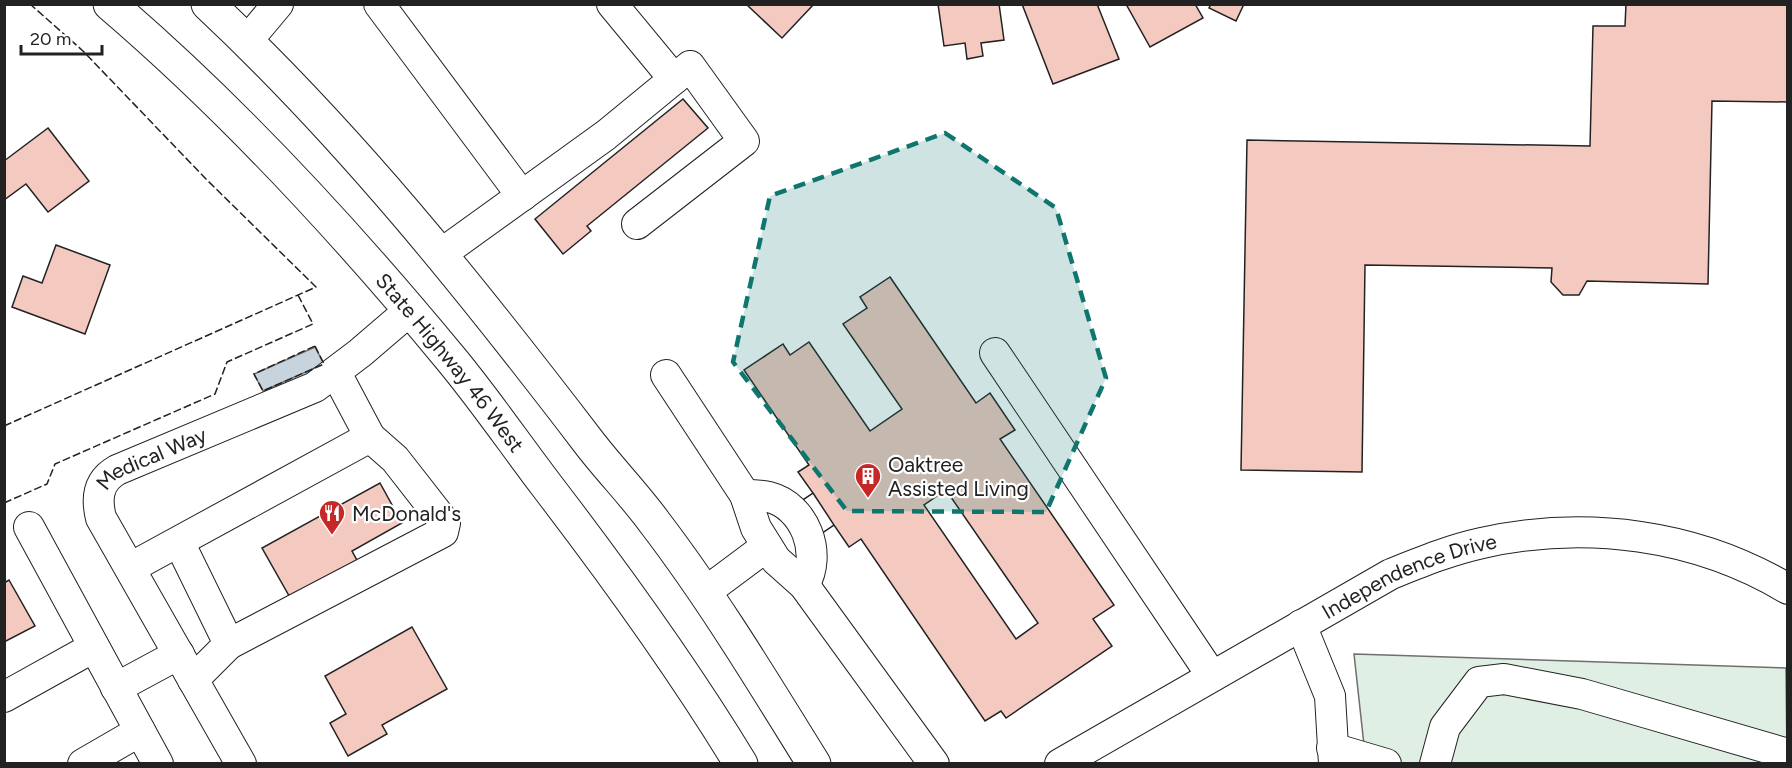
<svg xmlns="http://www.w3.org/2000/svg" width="1792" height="768" font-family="Figtree,sans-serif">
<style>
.green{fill:#e0efe3;stroke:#6f6f6f;stroke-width:1.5}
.water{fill:#c7d3dd;stroke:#6f6f6f;stroke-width:1.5}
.building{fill:#f3c9c0;stroke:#222;stroke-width:1.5;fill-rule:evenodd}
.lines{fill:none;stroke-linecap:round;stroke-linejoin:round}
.minor-casing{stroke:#222;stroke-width:32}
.major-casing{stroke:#222;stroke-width:35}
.minor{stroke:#fff;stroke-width:30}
.major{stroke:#fff;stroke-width:33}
.fence{stroke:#222;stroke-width:1.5;stroke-dasharray:8 3;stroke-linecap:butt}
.marked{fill:#0f766e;fill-opacity:0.2;stroke:#0f766e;stroke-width:4.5;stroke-dasharray:12 8;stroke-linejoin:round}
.labels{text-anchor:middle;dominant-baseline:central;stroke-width:4.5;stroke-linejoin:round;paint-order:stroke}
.street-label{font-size:21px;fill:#222;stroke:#fff}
.poi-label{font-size:21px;fill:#222;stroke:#fff;text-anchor:start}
</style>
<rect width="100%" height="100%" fill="#fff"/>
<!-- green -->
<path class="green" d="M1354 654 1786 668 1787 763H1366Z"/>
<!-- water -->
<path class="water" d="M315 347 324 364 263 391 254 374Z"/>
<!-- building -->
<path class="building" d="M746 4H814L782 38Z
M938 4H999L1004 40 981 43 983 56 967 59 965 43 944 46Z
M1022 4H1097L1119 59 1053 84Z
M1126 4H1195L1203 18 1150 47Z
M1211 4H1244L1236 21 1209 8Z
M1626 4H1788V102L1712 101 1708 284 1587 281 1579 295H1563L1551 282 1552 268 1365 265 1362 472 1241 470 1247 140 1590 146 1593 26H1625Z
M683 99 708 128 587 226 591 231 563 254 535 219Z
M48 128 89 181 48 212 26 184 4 200V161Z
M56 245 110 265 85 334 12 307 23 276 42 283Z
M890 277 976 403 990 393 1015 430 1000 439 1114 605 1093 619 1112 646 1006 718 1001 711 985 721 861 539 849 547 834 525 806 544 785 512 813 493 798 472 809 465 744 370 783 344 790 355 809 342 870 431 902 409 843 324 867 308 860 297ZM946 490 1038 623 1016 639 924 505Z
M380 483 402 523 352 551 359 564 292 601 262 548Z
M813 493 834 525 806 544 785 512Z
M9 580 35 626 4 642V583Z
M412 627 447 689 382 725 387 734 348 756 330 723 346 714 325 676Z"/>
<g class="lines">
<!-- minor casing -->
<g class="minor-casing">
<g id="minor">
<path d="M379 4 522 196"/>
<path d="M612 4 674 79"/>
<path d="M247 41 278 4"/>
<path d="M441 254 606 135 690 66 744 141 637 224"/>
<path d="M995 353 1212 676"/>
<path d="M666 375 745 495 756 528 776 560 804 585 934 764"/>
<path d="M745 495C753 495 761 495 769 497 805 506 823 554 804 585"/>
<path d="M29 527 158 764"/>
<path d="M179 542 229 644 193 680"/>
<path d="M130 568 370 437 336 373"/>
<path d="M704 593 767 546"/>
<path d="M1301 625 1330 696 1334 764"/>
<path d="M229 644 443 532 445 523 395 459 370 437"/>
<path d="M116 688 179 654"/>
<path d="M4 697 94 647"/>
<path d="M1332 748 1386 764"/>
<path d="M83 764 140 731"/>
<path id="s1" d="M241 764 101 518C96 498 98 481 117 470L315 387 360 353 409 311"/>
<path id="s2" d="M1060 764 1391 574C1421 562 1450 550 1482 543 1586 520 1696 534 1788 589"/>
<path d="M1435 764 1445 727 1479 682 1504 679 1582 694 1788 754"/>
</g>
</g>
<!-- major casing -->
<g class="major-casing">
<g id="major">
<path id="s3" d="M110 4C235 111 347 233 451 359 485 400 515 444 547 486 616 576 682 667 741 764"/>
<path d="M208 4C349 136 470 287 587 440 608 468 634 494 655 523 713 599 763 682 814 764"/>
</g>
</g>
<!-- minor -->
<use href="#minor" class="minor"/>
<!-- major -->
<use href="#major" class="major"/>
<!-- fence -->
<path class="fence" d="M315 346 324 364 263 391 254 374Z
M4 426 316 287 206 179 83 51 30 4
M4 503 47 484 55 464 215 394 227 362 313 324 298 295"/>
</g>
<!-- marked area -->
<path class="marked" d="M945 133 1056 208 1106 378 1046 512 847 511 733 362 770 196Z"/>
<!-- icons -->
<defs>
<g id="building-pin" transform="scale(1.35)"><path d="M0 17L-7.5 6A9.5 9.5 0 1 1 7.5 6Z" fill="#c62828" stroke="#fff"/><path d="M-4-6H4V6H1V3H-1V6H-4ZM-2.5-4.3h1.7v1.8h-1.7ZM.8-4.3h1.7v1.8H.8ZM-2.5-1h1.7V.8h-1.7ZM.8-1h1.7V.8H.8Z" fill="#fff"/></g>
<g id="restaurant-pin" transform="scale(1.35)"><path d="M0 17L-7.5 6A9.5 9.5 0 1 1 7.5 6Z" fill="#c62828" stroke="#fff"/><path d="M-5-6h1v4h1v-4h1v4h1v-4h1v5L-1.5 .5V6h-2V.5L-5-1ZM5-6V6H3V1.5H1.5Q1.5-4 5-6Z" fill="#fff"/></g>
</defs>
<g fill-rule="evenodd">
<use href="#building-pin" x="868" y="476"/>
<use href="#restaurant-pin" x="332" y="513"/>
</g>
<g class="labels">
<!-- street labels -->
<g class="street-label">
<text stroke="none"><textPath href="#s3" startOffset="495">State Highway 46 West</textPath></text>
<text stroke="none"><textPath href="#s1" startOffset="374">Medical Way</textPath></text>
<text stroke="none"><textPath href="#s2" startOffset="398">Independence Drive</textPath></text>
</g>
<!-- poi labels -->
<g class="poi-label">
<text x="888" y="464">Oaktree<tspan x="888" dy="24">Assisted Living</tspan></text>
<text x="352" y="513">McDonald's</text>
</g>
</g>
<!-- border -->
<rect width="1792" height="768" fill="none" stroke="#222222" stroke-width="12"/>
<!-- scale -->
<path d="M21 45v9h81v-9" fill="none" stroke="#222222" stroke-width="3"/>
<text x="30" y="45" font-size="18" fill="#222222" stroke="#ffffff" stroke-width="4.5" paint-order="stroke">20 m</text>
</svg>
